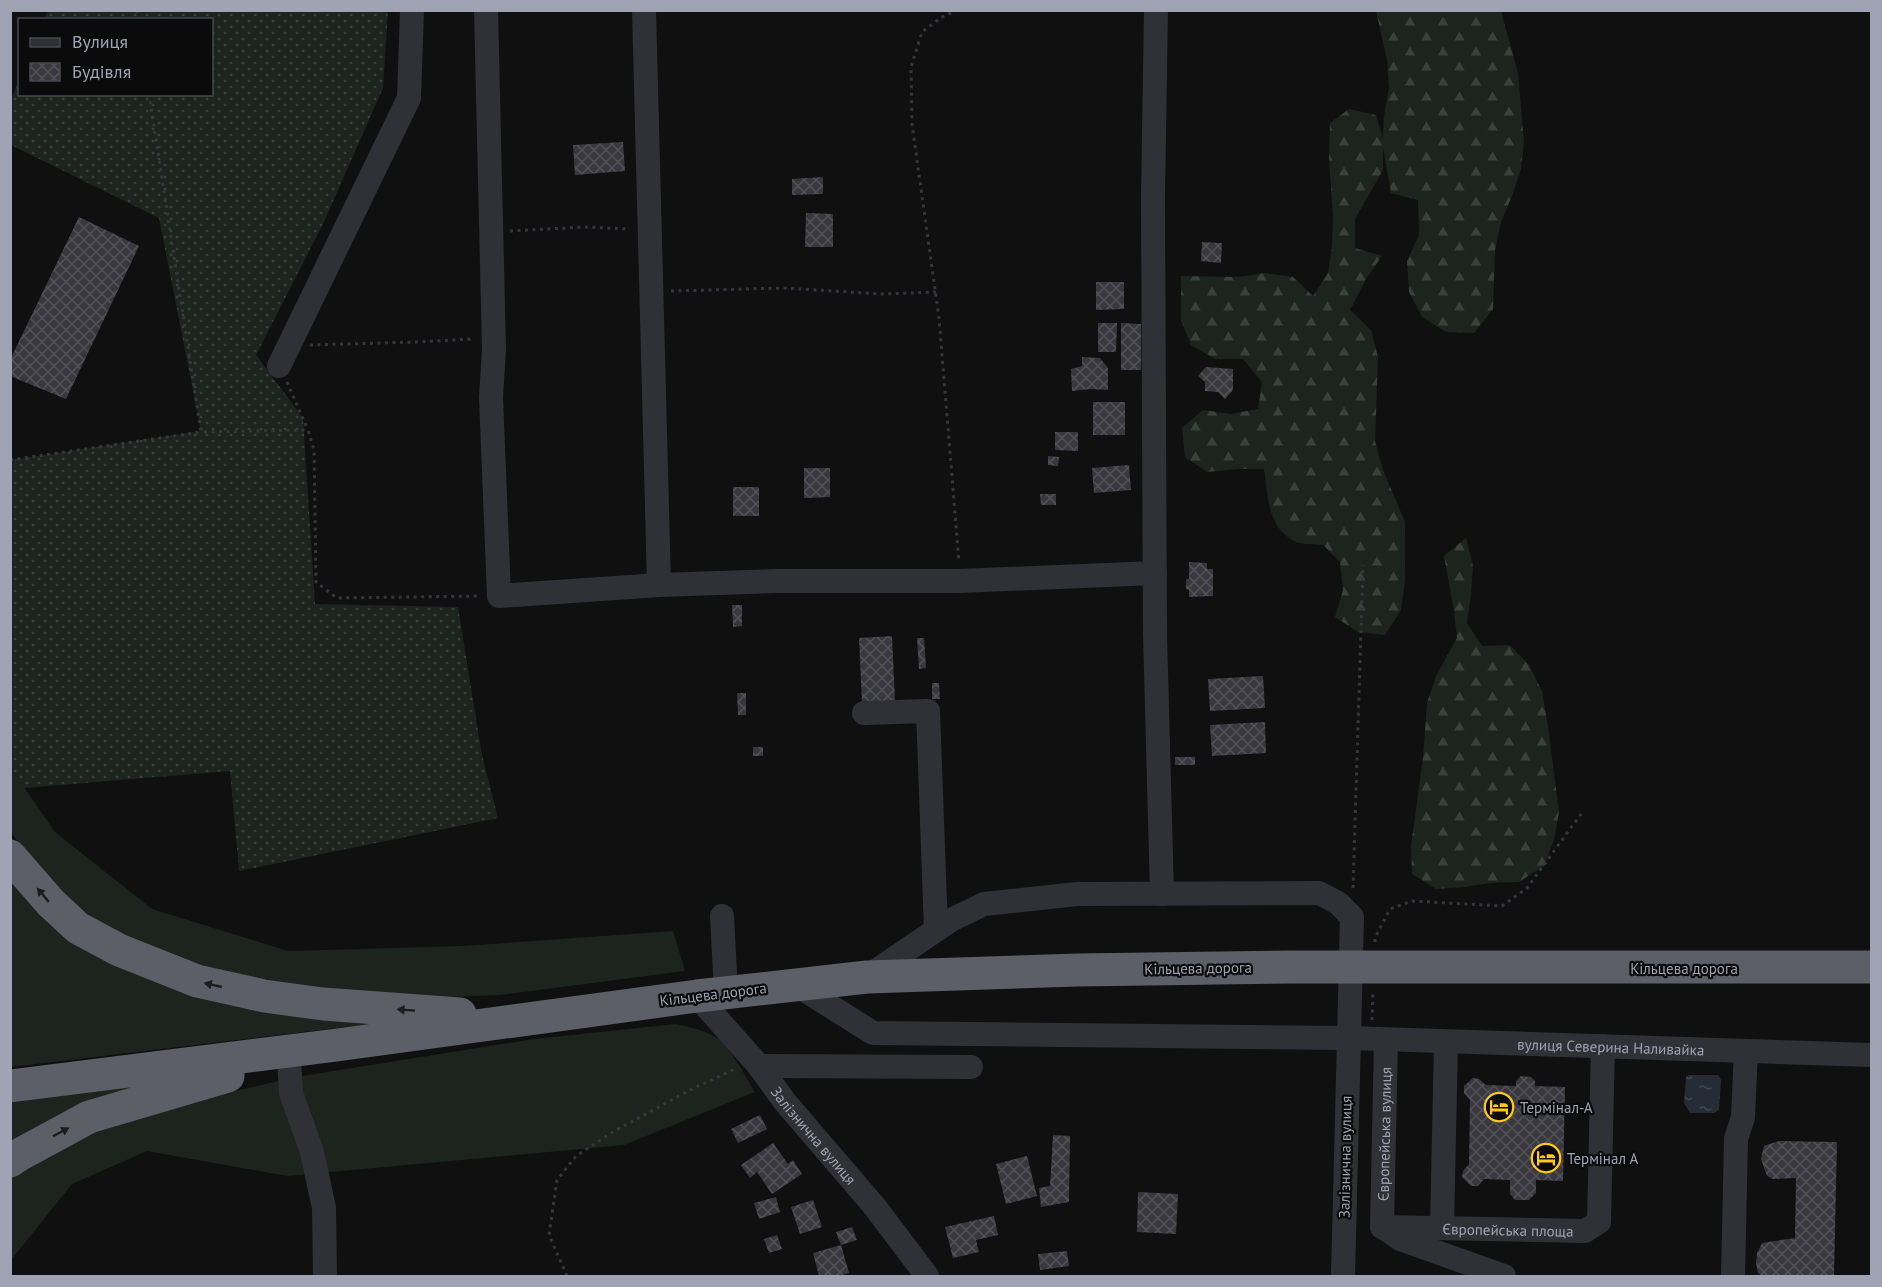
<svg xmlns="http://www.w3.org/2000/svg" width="1882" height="1287" font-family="'PT Sans',sans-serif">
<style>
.grass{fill:#1c241d}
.forest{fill:url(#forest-firs)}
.garden{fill:url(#garden-dots)}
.water{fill:url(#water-ripples)}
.building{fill:url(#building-cross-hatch)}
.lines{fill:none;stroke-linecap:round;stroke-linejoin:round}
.path{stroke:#36373d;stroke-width:3;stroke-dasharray:3 4.5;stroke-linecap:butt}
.minor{stroke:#303136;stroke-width:24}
.highway{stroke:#5c5e68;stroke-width:33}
.oneway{fill:#1b1c1e}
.labels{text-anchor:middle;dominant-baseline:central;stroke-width:4.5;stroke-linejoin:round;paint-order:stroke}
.street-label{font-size:15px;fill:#a0a3b3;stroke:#0b0b0c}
.poi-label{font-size:15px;fill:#a0a3b3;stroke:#0b0b0c;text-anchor:start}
</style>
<defs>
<pattern id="forest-firs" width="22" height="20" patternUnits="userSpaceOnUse" patternTransform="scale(1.5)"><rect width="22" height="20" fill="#1c241d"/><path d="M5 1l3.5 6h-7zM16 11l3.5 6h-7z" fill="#3a413b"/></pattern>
<pattern id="garden-dots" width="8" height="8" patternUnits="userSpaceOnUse" patternTransform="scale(1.5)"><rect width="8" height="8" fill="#1c241d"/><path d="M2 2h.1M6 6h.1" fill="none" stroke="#3a413b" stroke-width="1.8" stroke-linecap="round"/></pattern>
<pattern id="water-ripples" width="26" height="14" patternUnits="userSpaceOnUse" patternTransform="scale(1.5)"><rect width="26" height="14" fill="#262c35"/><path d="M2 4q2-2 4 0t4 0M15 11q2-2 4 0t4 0" fill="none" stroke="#424750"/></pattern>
<pattern id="building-cross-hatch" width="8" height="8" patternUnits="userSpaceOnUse" patternTransform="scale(1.5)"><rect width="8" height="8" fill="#39383e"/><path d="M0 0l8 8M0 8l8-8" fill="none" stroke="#525258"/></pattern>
</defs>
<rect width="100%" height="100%" fill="#101011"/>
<!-- grass -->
<path class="grass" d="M10 767 55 832 152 909 288 951 463 946 673 931 685 971 501 995 391 999 327 993 208 970 131 938 90 916 60 891 23 849 11 832Z
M10 874 78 941 404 1020 11 1067Z
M676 1024C690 1027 704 1030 717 1038 730 1046 746 1078 755 1092L624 1145 287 1176 147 1151 72 1184 11 1260V1174L71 1137 132 1115 296 1077 534 1039Z
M173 1076 11 1152V1101Z"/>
<!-- forest -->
<path class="forest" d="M1376 11H1501L1518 73 1524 141 1521 169 1512 196 1501 222 1495 250 1493 309 1474 333 1446 332 1422 317 1409 292 1407 261 1419 235 1418 200 1391 193 1383 147V170L1355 219V248L1382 256 1366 279 1350 310 1371 330 1378 357 1375 441 1383 470 1405 522V580L1401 610 1385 635 1358 632 1335 617 1343 590 1340 562 1323 545C1315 544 1301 545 1294 541 1267 527 1268 495 1264 469H1237L1207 472 1185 457 1182 428 1203 410 1231 414 1258 409 1262 382 1243 359H1215L1191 345 1181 320V276L1238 277 1265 273 1293 277 1313 296 1328 273 1332 246 1333 216 1329 159 1330 123 1349 109 1376 115 1383 139 1384 116 1389 88 1387 60Z
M1466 538 1473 566 1471 594 1467 623 1482 646 1510 645 1529 665 1542 691 1548 726 1559 812 1554 840 1544 866 1519 882 1491 883 1464 887 1436 889 1412 874 1411 846 1423 758 1427 703 1436 676 1457 638 1454 611 1444 556Z"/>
<!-- garden -->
<path class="garden" d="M48 11H388L383 88 323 224 256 355 303 418 315 604 458 607 482 755 498 818 239 871 230 771 24 788 10 767 11 460 201 431 159 218 11 145 10 102 19 80 20 94H212V20L44 19Z"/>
<!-- water -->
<path class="water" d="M1689 1075H1718L1721 1080 1719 1110 1714 1113H1690L1684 1103 1686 1077Z"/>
<!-- building -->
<path class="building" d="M623 142 625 171 575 175 573 145Z
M823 177V194L792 195V179Z
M806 213 833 214V247H805Z
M79 217 139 246 66 399 10 376V360Z
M1202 242 1222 243 1221 263 1201 261Z
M1096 282H1124V309L1096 310Z
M1098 323H1117L1116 352H1098Z
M1121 323 1141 324V370H1121Z
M1082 357 1100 358 1108 368V390L1091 389 1072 391 1071 369 1082 366Z
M1206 367 1233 369V390L1225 399 1218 392 1205 391V382L1198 376Z
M1093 402H1125V435H1093Z
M1055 432H1078V451L1055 450Z
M1048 456 1059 457 1058 466 1048 465Z
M1129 465 1131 490 1094 493 1092 468Z
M804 468H830V497L804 498Z
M733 487H759V516H733Z
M1040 494H1056V505H1041Z
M1189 562 1207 563V569H1213V596L1189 597V590L1186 589V579H1189Z
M732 605H742V626L733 627Z
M892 636 895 701 862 702 859 638Z
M917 638H924L926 668 919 669Z
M1263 676 1265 708 1210 711 1208 679Z
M932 683H939L940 699H932Z
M737 693H746V715H738Z
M1265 722 1266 753 1212 756 1210 725Z
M753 747H763V756H753Z
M1175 757H1195V765H1175Z
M1521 1076 1531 1077 1535 1081V1086L1565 1087 1563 1181 1536 1180V1193L1529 1200H1515L1510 1194V1180L1484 1179 1478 1186H1471L1462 1177 1463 1171 1469 1164 1470 1100 1464 1093V1086L1473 1078 1479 1079 1486 1085 1516 1086V1081Z
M760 1115 767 1129 738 1143 731 1129Z
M1053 1135 1070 1136 1069 1202 1041 1207 1039 1188 1050 1186Z
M1779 1141 1837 1142 1834 1276H1762L1758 1273 1756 1263 1757 1253 1762 1243 1795 1238 1796 1178 1773 1179 1767 1176 1761 1159 1764 1146Z
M773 1143 788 1164 793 1160 802 1174 772 1194 757 1172 750 1178 741 1165Z
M1027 1156 1037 1196 1006 1204 996 1164Z
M1138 1192 1178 1194 1176 1234 1137 1232Z
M776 1197 780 1212 759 1219 754 1203Z
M813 1200 822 1227 800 1234 791 1207Z
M994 1216 998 1235 976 1240 979 1252 953 1258 945 1227Z
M852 1227 857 1240 841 1245 836 1232Z
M777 1235 782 1249 769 1253 764 1239Z
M841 1245 849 1273 838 1276H819L813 1253Z
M1067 1251 1069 1266 1040 1270 1038 1254Z"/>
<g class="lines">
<!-- path -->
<path class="path" d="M137 10 138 20
M958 10 942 17 922 32 911 67 912 124 939 318 959 562
M149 94 201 432 308 430 314 450 316 582 337 598 479 596
M510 231 584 227 630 229
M671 291 784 288 882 294 936 292
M310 345 415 342 474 339
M287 382 308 430
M10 460 201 432
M1353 888 1363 565
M1375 942V938L1390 909 1412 901 1502 906 1527 888 1581 814
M1372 1020 1373 991
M567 1276 549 1235 557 1180 576 1156 611 1133 690 1090 735 1069"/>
<!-- minor -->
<g class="minor">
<path d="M486 10 494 350 491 397 499 596 659 585 777 581H959L1155 573"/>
<path d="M644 10 659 585"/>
<path d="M1156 10 1153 197 1155 634 1162 894"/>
<path d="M279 366 409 98 412 10"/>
<path d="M864 713 928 711 936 930"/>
<path d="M722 916 726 993"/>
<path d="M867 977 951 920 984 904 1077 894 1319 893 1338 903 1352 917 1343 1276"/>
<path id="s1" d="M795 984 873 1033 1348 1038 1872 1055"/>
<path id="s2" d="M697 996 759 1066 785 1102 875 1207 927 1276"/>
<path d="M289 1059 291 1093 312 1152 324 1208 325 1276"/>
<path d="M759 1066 971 1067"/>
<path id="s3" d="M1382 1227 1585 1231 1599 1222 1603 1046"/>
<path id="s4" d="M1382 1227 1386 1040"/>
<path d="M1442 1228 1446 1042"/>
<path d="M1387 1230 1400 1239 1504 1276"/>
<path d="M1733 1276 1736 1139 1743 1117 1746 1051"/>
</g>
<!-- highway -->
<path class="highway" d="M10 856 51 903 78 928 119 950 197 981 264 996 323 1004 460 1014
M10 1086 337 1045 697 996 867 977 1077 970 1293 967H1872
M10 1161 19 1155 89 1117 228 1076"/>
</g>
<!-- one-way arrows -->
<defs><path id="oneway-solid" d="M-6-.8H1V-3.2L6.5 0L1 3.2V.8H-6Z" transform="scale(1.5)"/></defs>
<g class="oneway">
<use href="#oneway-solid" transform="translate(43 895) rotate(-130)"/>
<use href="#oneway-solid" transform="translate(213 985) rotate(-167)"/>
<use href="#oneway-solid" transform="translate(406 1010) rotate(-176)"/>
<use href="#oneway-solid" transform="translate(61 1132) rotate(-28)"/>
</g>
<!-- icons -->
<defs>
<g id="hotel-ring" transform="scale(1.5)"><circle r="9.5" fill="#0b0b0c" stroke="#fdca1c" stroke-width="1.5"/><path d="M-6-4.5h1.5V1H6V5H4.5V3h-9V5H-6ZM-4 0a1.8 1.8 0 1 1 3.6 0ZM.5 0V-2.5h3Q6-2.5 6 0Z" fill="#fdca1c"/></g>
</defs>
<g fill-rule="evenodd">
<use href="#hotel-ring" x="1499" y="1107"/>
<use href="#hotel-ring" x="1546" y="1158"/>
</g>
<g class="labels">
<!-- street labels -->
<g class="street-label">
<text transform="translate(1198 968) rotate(-1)">Кільцева дорога</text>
<text x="1684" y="968">Кільцева дорога</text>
<text transform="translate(713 994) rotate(-7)">Кільцева дорога</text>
<text stroke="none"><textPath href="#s1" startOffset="830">вулиця Северина Наливайка</textPath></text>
<text stroke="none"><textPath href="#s2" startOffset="182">Залізнична вулиця</textPath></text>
<text stroke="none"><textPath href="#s4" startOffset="93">Європейська вулиця</textPath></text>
<text transform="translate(1345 1157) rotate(-89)">Залізнична вулиця</text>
<text stroke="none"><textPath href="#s3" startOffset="126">Європейська площа</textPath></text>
</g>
<!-- poi labels -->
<g class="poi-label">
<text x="1520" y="1107">Термінал-А</text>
<text x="1567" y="1158">Термінал А</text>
</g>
</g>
<!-- border -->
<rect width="1882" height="1287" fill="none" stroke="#a0a3b3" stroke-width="24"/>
<!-- legend -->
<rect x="18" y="18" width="195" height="78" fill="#0b0b0c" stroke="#47484f" stroke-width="1.5"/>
<rect x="30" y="38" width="30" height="9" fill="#303136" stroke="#47484f" stroke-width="1.5"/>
<text x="72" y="48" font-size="18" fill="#a0a3b3">Вулиця</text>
<rect x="30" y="63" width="30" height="18" fill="url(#building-cross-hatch)" stroke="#47484f" stroke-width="1.5"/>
<text x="72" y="78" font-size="18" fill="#a0a3b3">Будівля</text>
</svg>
